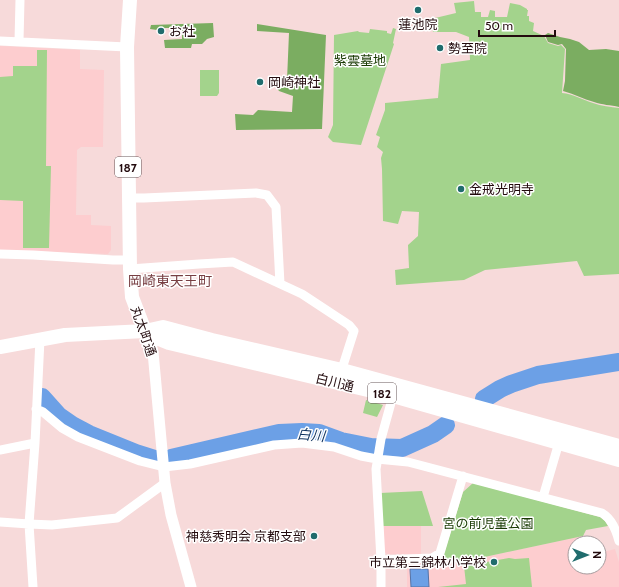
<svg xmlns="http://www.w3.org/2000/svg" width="619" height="587" font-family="Cabin,'Noto Sans JP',sans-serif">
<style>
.built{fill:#fdcdcf}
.green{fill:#a3d38c}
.forest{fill:#7bad61}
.water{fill:#6ca0e6;stroke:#5673a5}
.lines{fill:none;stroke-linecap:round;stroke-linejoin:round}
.stream{stroke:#5673a5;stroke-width:3}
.river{stroke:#6ca0e6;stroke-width:18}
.minor{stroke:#fff;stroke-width:9}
.tertiary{stroke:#fff;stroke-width:11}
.primary{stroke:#fff;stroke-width:14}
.poi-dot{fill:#206c6d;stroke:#fff;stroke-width:1.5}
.labels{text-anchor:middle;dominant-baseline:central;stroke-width:3;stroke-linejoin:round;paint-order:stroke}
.shield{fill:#fff;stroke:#655456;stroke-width:1}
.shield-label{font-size:12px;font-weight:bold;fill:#230b0e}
.poi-label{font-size:13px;fill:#230b0e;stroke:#fff;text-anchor:start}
.park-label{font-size:13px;fill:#193a03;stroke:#fff}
.street-label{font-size:13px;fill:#230b0e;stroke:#fff}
.neighbourhood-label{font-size:14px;fill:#773e42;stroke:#fff}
.water-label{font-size:14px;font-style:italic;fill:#0f335f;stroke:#fff}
</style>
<rect width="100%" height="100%" fill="#f7dada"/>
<!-- built -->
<path class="built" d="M0 46 80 50V69L104 70 103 147H81L77 150 76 215H91V225L111 226V250L108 254 0 250Z
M382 526H421V554H387L383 551Z
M583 536 586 537 588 543H575V567H599V553L615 549 619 562V587H407V562L435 559 466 561Z"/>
<!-- green -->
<path class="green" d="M474 1 475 12H481V17H488L490 10 495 11V17H507L510 3 520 5 527 9V10H528L527 16H529V21L534 23 533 31 544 36 548 43 558 46 561 45 565 49 562 93C573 94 583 100 593 103 601 106 611 107 619 108V274L584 276 577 261 485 270 464 280 396 285 395 270 409 268 408 245 418 236 419 212 402 211 398 224 383 221 382 169 381 158 383 152 377 147 380 137 376 135 385 110V103L438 98 441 64 470 60 469 37 456 32H433L431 19 456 13 454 3Z
M393 28 396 29 393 43 394 44 361 145 333 142 328 137 333 125 334 35 358 31 359 32 369 33 370 29 387 31V33L391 34Z
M37 50H47L46 166H51L49 248H23V201L0 200V77L13 76V66H37Z
M200 70H219V93L217 96H200Z
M366 400 383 405 377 417 363 413Z
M473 483 600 517 605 521 608 526 586 530 583 536 466 561 442 560 463 492Z
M422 491 433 526H382L380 493Z
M509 558 515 559 529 558 532 587H438L466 584 464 566Z"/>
<!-- forest -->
<path class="forest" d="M213 23 214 37 207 39 202 44H192L191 48H165L164 40 182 39V28H165L157 30 150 29 151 25Z
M257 24 326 35 322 129 236 130 235 114 253 115 258 110 292 112 293 96 279 91 277 88V80H287L289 33 257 31Z
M548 33 560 37 570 39 579 42 589 50 606 49 619 51V107C611 105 602 105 594 102 583 99 574 94 563 91L565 81 566 49 562 44 558 45 548 42 545 35Z"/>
<!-- water -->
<path class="water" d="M410 569H428L429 587H411Z"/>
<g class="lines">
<!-- stream -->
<path class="stream" d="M122 446V448"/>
<!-- river -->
<path class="river" d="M42 397 59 416 72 425 89 434 136 453 155 459
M484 399 500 389 511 384 538 375 619 362
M171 458 279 433 302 432 319 433 341 441 371 447 402 448 433 434 446 425"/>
<!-- minor -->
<path class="minor" d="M0 41 127 47
M19 41 20 0
M128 198H144L256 193 267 195 276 207 280 284
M0 254 33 255 113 260H129
M130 269 199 264 233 262 302 294 349 325 354 331 340 375
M36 409 43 412 62 428 78 437 140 461 164 467 190 464 274 445 302 443 334 447 361 456 377 459 408 462 602 513C612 519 616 530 619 541
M0 450 35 443
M543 497 560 439
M0 522 29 524 52 525 117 518 165 483
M381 560 432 558 440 553 463 476
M33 587 29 524 35 443 40 339
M381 587V560L376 469 381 439 394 392"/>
<!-- tertiary -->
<path class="tertiary" d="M145 331 151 344 153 352 165 483 171 515 191 587"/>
<!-- primary -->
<path class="primary" d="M130 0 127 47 130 269 132 297 145 331
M145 331 159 339 169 343 393 396 559 443 619 460
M0 347 65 335 145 331 163 327 212 340 342 370 619 446"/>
</g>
<!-- markers -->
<g class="poi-dot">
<circle cx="418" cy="10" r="4"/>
<circle cx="161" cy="31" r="4"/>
<circle cx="440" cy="48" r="4"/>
<circle cx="260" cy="82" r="4"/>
<circle cx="461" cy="189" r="4"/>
<circle cx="314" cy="536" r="4"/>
<circle cx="494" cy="562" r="4"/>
</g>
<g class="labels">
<!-- shield labels -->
<g class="shield">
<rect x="115" y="157" width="26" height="20" rx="3"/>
<rect x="368" y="383" width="28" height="20" rx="3"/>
</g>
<g class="shield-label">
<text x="128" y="167">187</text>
<text x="382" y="393">182</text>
</g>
<!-- poi labels -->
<g class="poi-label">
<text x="418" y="24" text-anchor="middle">蓮池院</text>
<text x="169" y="31">お社</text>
<text x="448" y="48">勢至院</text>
<text x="268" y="82">岡崎神社</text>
<text x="469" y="189">金戒光明寺</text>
<text x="306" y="536" text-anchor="end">神慈秀明会 京都支部</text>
<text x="486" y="562" text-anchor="end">市立第三錦林小学校</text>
</g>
<!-- park labels -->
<g class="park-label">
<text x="360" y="60">紫雲墓地</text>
<text x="488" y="523">宮の前児童公園</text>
</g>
<!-- street labels -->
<g class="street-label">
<text transform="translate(144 331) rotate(71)">丸太町通</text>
<text transform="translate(335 382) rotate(14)">白川通</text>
</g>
<!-- neighbourhood labels -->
<g class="neighbourhood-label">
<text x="170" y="281">岡崎東天王町</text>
</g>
<!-- water labels -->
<g class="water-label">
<text transform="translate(311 435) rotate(5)">白川</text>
</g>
</g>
<!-- north arrow -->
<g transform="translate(587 555) rotate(90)"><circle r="19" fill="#ffffff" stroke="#a79d9f"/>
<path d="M0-3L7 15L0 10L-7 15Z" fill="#206c6d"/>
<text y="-6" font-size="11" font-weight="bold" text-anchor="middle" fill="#230b0e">N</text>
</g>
<!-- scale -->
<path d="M479 30v6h76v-6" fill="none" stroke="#230b0e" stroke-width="2"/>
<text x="485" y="30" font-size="12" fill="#230b0e" stroke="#ffffff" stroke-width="3" paint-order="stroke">50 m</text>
</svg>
